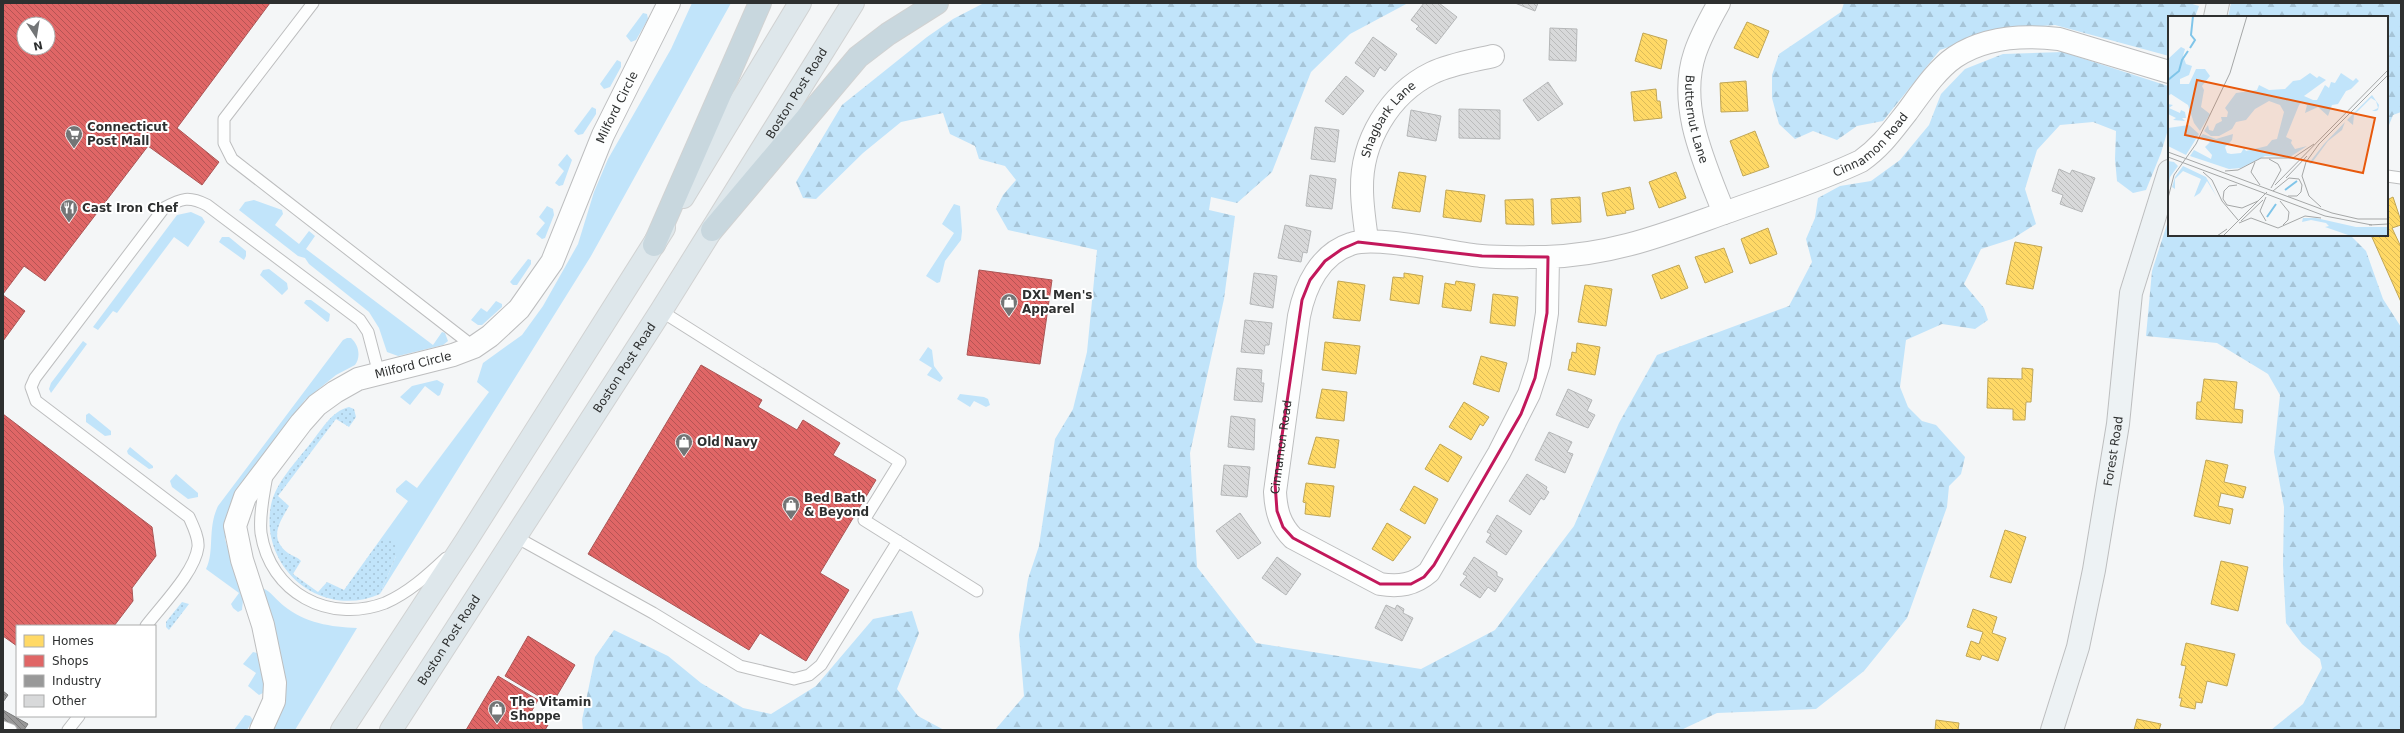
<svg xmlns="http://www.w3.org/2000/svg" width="2404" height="733" font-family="'DejaVu Sans',sans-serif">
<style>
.grass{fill:#c1e4fa}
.forest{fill:url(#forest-firs)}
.garden{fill:url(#garden-dots)}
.homes{fill:url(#homes-back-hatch);stroke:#c0a656}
.shops{fill:url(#shops-back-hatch);stroke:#ab5656;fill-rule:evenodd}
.industry{fill:url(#industry-back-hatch);stroke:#797a7a}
.building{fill:url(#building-back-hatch);stroke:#b5b7b8}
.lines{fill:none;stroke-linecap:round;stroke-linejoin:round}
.service-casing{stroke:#bdbebf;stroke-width:13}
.minor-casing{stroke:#bdbebf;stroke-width:24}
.secondary-casing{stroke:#bdbebf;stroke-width:24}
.primary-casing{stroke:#d1d2d2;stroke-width:24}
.motorway-casing{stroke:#d1d2d2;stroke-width:24}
.service{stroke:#fdfefe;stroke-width:11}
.minor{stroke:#fdfefe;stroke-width:22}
.secondary{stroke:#edf2f4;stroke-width:22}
.primary{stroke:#dee7eb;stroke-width:22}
.motorway{stroke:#c8d7de;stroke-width:22}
.marked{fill:none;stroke:#c2185b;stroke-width:3;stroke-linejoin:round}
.labels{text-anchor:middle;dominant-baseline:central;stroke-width:4;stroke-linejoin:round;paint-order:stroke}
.street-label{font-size:12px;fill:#2e3030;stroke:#fff}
.poi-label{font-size:12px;font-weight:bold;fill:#2e3030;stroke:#fff;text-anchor:start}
.inset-river{fill:none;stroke:#80c5e9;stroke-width:2}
.inset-road{fill:none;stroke:#a5a7a7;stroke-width:1}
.view{fill:#e8590c;fill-opacity:0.15;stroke:#e8590c;stroke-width:2}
.inset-edge{fill:none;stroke:#2e3030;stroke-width:2}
</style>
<defs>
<pattern id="forest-firs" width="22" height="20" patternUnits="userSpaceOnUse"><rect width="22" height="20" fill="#c1e4fa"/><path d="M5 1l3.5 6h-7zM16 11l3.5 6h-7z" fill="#a6c4d7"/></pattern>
<pattern id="garden-dots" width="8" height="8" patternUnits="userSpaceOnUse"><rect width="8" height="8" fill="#c1e4fa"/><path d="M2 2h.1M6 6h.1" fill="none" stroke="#a6c4d7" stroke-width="1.8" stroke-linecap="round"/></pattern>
<pattern id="homes-back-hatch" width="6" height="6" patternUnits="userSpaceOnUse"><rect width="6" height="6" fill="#ffd966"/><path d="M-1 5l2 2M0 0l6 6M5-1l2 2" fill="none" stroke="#dbbb59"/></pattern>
<pattern id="shops-back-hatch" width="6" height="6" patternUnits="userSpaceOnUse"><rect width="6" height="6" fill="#e06666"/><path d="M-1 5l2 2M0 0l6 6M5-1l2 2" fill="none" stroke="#b65454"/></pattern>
<pattern id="industry-back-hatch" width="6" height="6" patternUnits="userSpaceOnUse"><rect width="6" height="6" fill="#999"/><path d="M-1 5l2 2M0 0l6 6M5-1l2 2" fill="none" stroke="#7d7d7d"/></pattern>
<pattern id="building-back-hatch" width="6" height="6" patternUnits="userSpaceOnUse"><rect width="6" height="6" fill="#d8d9da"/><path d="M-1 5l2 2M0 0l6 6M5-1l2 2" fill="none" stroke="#babbbb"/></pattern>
</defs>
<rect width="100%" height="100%" fill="#f4f6f7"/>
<!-- grass -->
<path class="grass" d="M692 3H731L591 256 380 594 396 556 380 540 408 501 396 492V489L406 480 417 488 489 392 477 382 483 363 522 335 543 306 578 244 594 192 608 159 671 49Z
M643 13 647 14 648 19 636 40 631 42 626 36Z
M617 60 621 62V67L610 87 604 89 600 84Z
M592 107 596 109V114L583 134 578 135 574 131Z
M567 154 572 160 563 185 559 186 555 183 564 171 558 165Z
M254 200 282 210 283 214 275 225 299 244 309 231 315 236 306 249 433 345 442 332 445 333 448 341 443 345 398 356 387 352 379 328 369 312 309 264 305 258 298 256 239 210 245 202Z
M954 204 960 206 962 231 961 240 945 261 940 282 937 283 926 276 954 233 942 224Z
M547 206 553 209 554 215 545 238 542 239 536 234 545 223 539 217Z
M191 212 202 217 205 222 188 247 174 237 117 313 113 311 98 330 93 327 177 215Z
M222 237H229L246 251V256L244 260 219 242Z
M528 259 531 260V264L517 285H513L510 282Z
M269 269 287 283 288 289 282 295 260 275 263 270Z
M306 300H311L330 314 329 321 327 322 304 303Z
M496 301 502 304V307L482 325H478L471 320 481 308 487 312Z
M347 338H351C359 345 361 357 355 365L336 375 305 400 235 492 227 515 225 539 243 600 242 610 238 612 233 608 231 604 239 593 206 569C215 551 207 529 218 506L343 340Z
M83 341 87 344 51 393 49 389 51 383Z
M928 347 932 350 934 366 943 378 940 382 927 375 932 368 919 360Z
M437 380 444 384 440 395 438 396 425 386 410 405 400 397 412 386Z
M960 394 984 397 988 399 990 405 986 407 974 401 970 407 957 399Z
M89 413 111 431V435L105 436 86 422V415Z
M130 447 153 466V468L149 469 128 454 127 451Z
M176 474 198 493V497L188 499 172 487 170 481Z
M262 588C270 590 277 601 284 606 305 623 331 627 357 628L295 730H273C294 693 281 655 270 618 268 608 263 598 262 588Z
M253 652 257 653 263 680V693L259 695 248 686 256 673 243 664Z
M245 715 250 716 253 720 247 730H234Z"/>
<!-- forest -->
<path class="forest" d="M984 3H1408L1350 34 1311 72 1272 172 1237 203 1211 197 1209 210 1235 216 1224 299 1190 453 1197 567 1256 643 1421 669 1495 630 1574 526 1619 423 1657 355 1789 306 1812 262 1806 239 1815 218 1818 198 1840 186 1871 181 1900 160 1929 125 1941 94 1965 69 2003 54 2063 52 2168 86 2169 126 2161 153 2146 190 2133 193 2117 181 2115 159 2116 131 2093 122 2060 125 2037 150 2025 189 2036 224 2012 239 1981 249 1964 284 1984 308 1988 320 1975 329 1942 324 1906 340 1900 387 1908 407 1922 421 1936 425 1965 457 1961 474 1949 486 1947 507 1907 618 1864 671 1816 709 1717 713 1681 730H995L1024 696 1019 635 1028 579 1039 546 1055 439 1073 409 1087 352 1097 250 1008 230 996 209 1003 195 1016 180 1005 166 979 159 975 146 950 134 943 113 901 122 863 153 816 199 803 198 796 182 842 105 927 37 953 19Z
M1844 3H2189L2199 6 2195 17H2169V56L2055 25 2001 29 1940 50 1883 121 1857 126 1837 140 1813 131 1795 139 1779 124 1772 98V75L1779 54 1841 12Z
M2231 3H2401V112L2393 115 2387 130V17H2228Z
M2169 218V235H2350L2366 251 2383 299 2401 327V730H2271L2303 704 2322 668 2320 659 2302 644 2286 623 2283 565 2284 507 2274 452 2280 395 2268 374 2217 343 2146 336 2152 271Z
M912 611 919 633 897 689 918 716 944 730H583L582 720 595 657 614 630 668 656 701 683 743 708 771 714 816 686 873 619Z"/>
<!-- garden -->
<path class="garden" d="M349 407 354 409 356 417 349 427 336 419 278 496 289 506C280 522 268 538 288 553 292 556 298 557 301 561L293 574 318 592 327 582 344 590 380 540H390L397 547 396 556 380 594C321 620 259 568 271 505 276 482 296 462 310 444 321 431 331 411 349 407Z
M182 602 189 604 169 630 166 627V622Z"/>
<!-- homes -->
<path class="homes" d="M1747 22 1769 31 1758 58 1734 48Z
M1643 33 1667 40 1661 69 1635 61Z
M1746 81 1748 111 1721 112 1720 83Z
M1656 89 1657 101H1660L1662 118 1634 121 1631 92Z
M1755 131 1769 167 1743 176 1730 141Z
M1399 172 1426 176 1420 212 1392 208Z
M1676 172 1686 198 1659 208 1649 182Z
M1630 187 1634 209 1625 211 1626 213 1607 216 1602 193Z
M1446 190 1485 195 1481 222 1443 217Z
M1580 197 1581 222 1552 224 1551 199Z
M2393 197 2401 221V225L2392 228 2401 247V302L2371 235H2387V200Z
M1533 199 1534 225 1506 224 1505 200Z
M1768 228 1777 254 1750 264 1741 239Z
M2015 242 2042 247 2033 289 2006 284Z
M1724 248 1733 272 1705 283 1695 257Z
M1679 265 1688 288 1661 299 1652 275Z
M1404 273 1423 276 1419 304 1390 300 1393 277 1404 278Z
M1338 281 1365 285 1360 321 1333 318Z
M1456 281 1475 284 1471 311 1442 307 1445 283 1455 285Z
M1585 285 1612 289 1606 326 1578 322Z
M1493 294 1518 297 1515 326 1490 323Z
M1325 342 1360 346 1356 374 1322 370Z
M1577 343 1600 347 1595 375 1568 370 1570 359H1571L1572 352 1576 353Z
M1481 356 1507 363 1499 392 1473 384Z
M2022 368 2033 369 2031 402H2026L2025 420H2013V409L1987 408 1988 378 2022 379Z
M2204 379 2237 382 2234 409 2243 410 2242 423 2196 419 2197 402H2201Z
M1322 389 1347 392 1344 421 1316 418Z
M1464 402 1489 417 1483 426 1480 424 1471 440 1449 427Z
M1316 437 1339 440 1335 468 1308 464Z
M1440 444 1462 457 1448 482 1425 469Z
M2206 460 2228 465 2224 482 2246 487 2243 498 2221 493 2218 506 2233 509 2230 524 2194 516Z
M1306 483 1334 486 1330 517 1305 514 1306 503 1303 502Z
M1414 486 1438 499 1425 524 1400 510Z
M1387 523 1411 537 1393 561 1372 549Z
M2005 530 2026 537 2011 583 1990 577Z
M2221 561 2248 567 2238 611 2211 604Z
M1973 609 1997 617 1992 633 2006 638 1998 661 1982 655 1980 660 1966 656 1971 641 1979 644 1983 632 1967 627Z
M2186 643 2235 654 2227 686 2207 681 2202 703 2196 702 2195 709 2180 706 2182 698H2179L2186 666 2181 665Z
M2137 719 2161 724 2159 730H2134Z
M1936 720 1959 723 1958 730H1935Z"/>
<!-- shops -->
<path class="shops" d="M3 3H270L177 128 219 162 202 185 148 146 45 281 24 266 3 294ZM24 24H48V48H24Z
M979 270 1052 280 1040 364 967 355Z
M3 295 25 311 3 341Z
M701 365 762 400 758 407 797 430 803 420 840 443 833 455 876 480 820 573 849 590 806 661 760 633 749 650 588 554Z
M3 414 152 527 156 556 132 588 133 601 114 626H17V646L3 636Z
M528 636 575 665 552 704 505 676Z
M498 676 538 700 530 714 548 725 545 730H466Z"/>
<!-- industry -->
<path class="industry" d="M3 691 8 695 3 702Z
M3 710 28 724 24 730H3Z"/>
<!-- building -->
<path class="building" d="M1424 3H1439L1457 17 1436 44 1416 29 1419 26 1411 20Z
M1515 3H1538L1535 11Z
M1550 28 1577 29 1576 61 1549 60Z
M1373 37 1397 54 1385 71 1380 67 1374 77 1355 63Z
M1346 76 1364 91 1343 115 1325 101Z
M1548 82 1563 104 1538 121 1523 100Z
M1459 109 1500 110V139L1459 138Z
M1411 110 1441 116 1436 141 1407 136Z
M1315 127 1339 130 1335 162 1311 159Z
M2059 169 2070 174 2072 170 2095 178 2082 212 2060 204 2063 195 2052 191Z
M1310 175 1336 179 1332 209 1306 206Z
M1285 225 1311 231 1307 253 1303 252 1301 262 1278 258Z
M1254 273 1277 276 1273 308 1250 304Z
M1245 320 1272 323 1269 345H1265L1264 354 1241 352Z
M1237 368 1262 370 1261 383H1264L1262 402 1234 400Z
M1568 389 1592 400 1587 411 1595 415 1588 428 1556 415Z
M1231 416 1255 419 1254 450 1228 447Z
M1549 432 1572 442 1567 452 1573 454 1565 473 1535 460Z
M1224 465 1250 467 1247 497 1221 495Z
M1527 474 1547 487 1546 490 1549 492 1544 500 1541 498 1530 515 1509 501Z
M1240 513 1261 543 1238 559 1216 531Z
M1497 515 1522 531 1506 555 1486 542 1491 534 1487 532Z
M1277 557 1301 574 1286 595 1262 578Z
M1474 557 1497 572V576L1503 579 1495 592 1488 587 1480 598 1460 585 1467 576 1463 574Z
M1386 605 1395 609 1397 605 1404 609 1403 613 1413 618 1402 641 1375 628Z"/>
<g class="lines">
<!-- service casing -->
<g class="service-casing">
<path id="service" d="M313 3 224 119V143L232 159 474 347
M2387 176 2401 178
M661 311 900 462 864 520 977 591
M267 475C264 494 259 514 261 533 270 593 329 624 385 603 408 593 428 575 446 558
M516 537 653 613 740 666 794 679 809 675 821 665 898 541
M146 626C161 606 195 572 198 547 199 538 193 526 189 517L36 401 31 387 35 378 164 208C182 198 189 196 207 205L360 320 368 332 379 374
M3 727 11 730
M68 730 79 716"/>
</g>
<!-- minor casing -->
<g class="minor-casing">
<g id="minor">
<path id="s1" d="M1719 3C1710 19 1701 35 1695 53 1677 106 1705 164 1724 213"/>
<path id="s2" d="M1367 240C1365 224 1362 206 1362 189 1361 142 1389 94 1432 73 1451 64 1472 61 1493 56"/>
<path id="s3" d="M1548 257 1547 313 1539 363 1529 394 1499 453 1429 572C1414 585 1399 587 1380 584L1293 538C1280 525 1276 511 1275 492L1299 316C1305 286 1320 254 1351 244 1376 235 1451 253 1481 256 1502 258 1525 257 1546 257 1615 255 1667 233 1730 211 1774 195 1819 181 1861 161 1881 147 1892 131 1907 112 1921 93 1936 70 1955 57 1985 37 2025 35 2059 39L2169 72"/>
<path id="s4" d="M261 730 274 701 275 683 263 625 242 560 235 526 245 497 301 423 317 405 335 392 358 379 453 355 474 347 490 336 519 309 552 262 603 135 669 3"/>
</g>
</g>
<!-- secondary casing -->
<g class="secondary-casing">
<g id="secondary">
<path d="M2215 17 2218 3"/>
<path id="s5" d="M2052 730 2078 647 2094 570 2118 424 2131 293 2169 171"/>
</g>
</g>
<!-- primary casing -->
<g class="primary-casing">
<g id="primary">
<path d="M683 197 800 3"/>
<path d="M342 730 466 541 664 228"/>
<path id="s6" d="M391 730 661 311 853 3"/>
</g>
</g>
<!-- motorway casing -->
<g class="motorway-casing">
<path id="motorway" d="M712 230 858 57 888 34 937 3
M654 245 760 3"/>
</g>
<!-- service -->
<use href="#service" class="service"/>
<!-- minor -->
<use href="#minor" class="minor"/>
<!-- secondary -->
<use href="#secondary" class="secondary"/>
<!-- primary -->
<use href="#primary" class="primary"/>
<!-- motorway -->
<use href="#motorway" class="motorway"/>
</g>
<!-- marked area -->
<path class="marked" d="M1358 242 1482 256 1548 257 1547 313 1535 378 1521 414 1434 565 1424 577 1411 584H1380L1293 538 1283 527 1277 511 1275 483 1302 300 1310 280 1325 261 1342 249Z"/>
<!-- icons -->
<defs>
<g id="supermarket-pin" transform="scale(0.9)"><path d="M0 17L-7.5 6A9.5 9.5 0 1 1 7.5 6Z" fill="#737576" stroke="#fff"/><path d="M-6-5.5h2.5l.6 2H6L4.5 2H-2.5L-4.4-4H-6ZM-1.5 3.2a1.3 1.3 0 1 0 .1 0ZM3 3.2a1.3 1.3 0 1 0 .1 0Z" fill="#fff"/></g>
<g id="restaurant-pin" transform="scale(0.9)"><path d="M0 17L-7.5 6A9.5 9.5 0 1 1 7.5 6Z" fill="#737576" stroke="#fff"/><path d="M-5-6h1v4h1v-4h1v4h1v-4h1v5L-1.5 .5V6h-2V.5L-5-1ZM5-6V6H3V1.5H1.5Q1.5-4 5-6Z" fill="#fff"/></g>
<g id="shop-pin" transform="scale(0.9)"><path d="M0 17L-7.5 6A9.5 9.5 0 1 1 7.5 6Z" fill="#737576" stroke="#fff"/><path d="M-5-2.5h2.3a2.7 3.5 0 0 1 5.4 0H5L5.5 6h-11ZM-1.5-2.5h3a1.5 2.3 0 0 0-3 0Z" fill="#fff"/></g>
</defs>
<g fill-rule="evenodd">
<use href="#supermarket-pin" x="74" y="134"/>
<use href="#restaurant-pin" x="69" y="208"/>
<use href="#shop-pin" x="1009" y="302"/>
<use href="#shop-pin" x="684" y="442"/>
<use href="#shop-pin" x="791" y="505"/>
<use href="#shop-pin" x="497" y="709"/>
</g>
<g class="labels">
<!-- street labels -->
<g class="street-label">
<text stroke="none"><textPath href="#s6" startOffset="755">Boston Post Road</textPath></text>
<text stroke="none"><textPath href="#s4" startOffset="813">Milford Circle</textPath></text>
<text stroke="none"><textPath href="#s1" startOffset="123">Butternut Lane</textPath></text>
<text stroke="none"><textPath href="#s2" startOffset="128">Shagbark Lane</textPath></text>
<text stroke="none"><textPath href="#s3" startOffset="1360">Cinnamon Road</textPath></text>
<text stroke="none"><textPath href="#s4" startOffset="465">Milford Circle</textPath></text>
<text stroke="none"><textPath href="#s6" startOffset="431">Boston Post Road</textPath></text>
<text stroke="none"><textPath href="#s3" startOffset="590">Cinnamon Road</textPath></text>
<text stroke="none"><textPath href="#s5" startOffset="286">Forest Road</textPath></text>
<text stroke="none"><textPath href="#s6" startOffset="107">Boston Post Road</textPath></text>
</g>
<!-- poi labels -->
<g class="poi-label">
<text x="87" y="127">Connecticut<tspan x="87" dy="14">Post Mall</tspan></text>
<text x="82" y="208">Cast Iron Chef</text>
<text x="1022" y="295">DXL Men's<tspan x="1022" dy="14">Apparel</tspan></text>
<text x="697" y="442">Old Navy</text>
<text x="804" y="498">Bed Bath<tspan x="804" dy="14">&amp; Beyond</tspan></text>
<text x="510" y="702">The Vitamin<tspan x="510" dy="14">Shoppe</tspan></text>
</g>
</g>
<!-- overview -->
<g transform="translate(2168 16)">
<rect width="220" height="220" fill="#f4f6f7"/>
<path d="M204 79 211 89 210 94 208 95H204L210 92 208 85 203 82 186 99 185 109 179 104ZM0 88 5 89 1 92 12 97 13 94 17 96 18 102H14L17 105 5 104 8 102 0 98ZM177 106 174 114 160 125 143 148 141 147 156 128Z" fill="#c1e4fa"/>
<path d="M13 31 17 33 15 40 18 48 24 50 21 59 12 63V68H21L28 53H37L42 60 34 70 36 74 33 91 42 98 32 115 26 107 20 89 3 78 0 80V43ZM142 57 149 62 151 60 158 64 136 80 145 84H149L157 69 161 72 163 66 167 67 173 57 185 65 188 62 191 65 183 73 178 75 170 88 164 89 160 100 150 91 137 97 139 89 133 87 131 89 118 121 124 124 123 127 127 133 139 130 122 141 97 140 73 152 61 153 22 140 26 134 43 143 44 139 37 131 42 126 32 121 35 118 48 123 65 118 64 124 57 131 59 137 63 138 73 137 76 132 78 135 99 130 104 124 109 123 116 96 112 89 101 85 87 93 78 104 68 106 64 113 51 120H43L36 115 40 109 41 114 45 115 48 108 54 105 53 101H59L60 96 57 92 68 77 89 74 91 69 101 74 117 73 125 65 132 64ZM21 109 31 118 18 139 0 130V112ZM0 145 6 146 10 150 2 161 1 169ZM15 150 38 161 49 181 39 165 32 177 26 181 33 163 15 155 7 163V173L4 171 7 161ZM135 202H148L188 211H220V220H183L157 211 161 210 158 207 143 204 134 206Z" fill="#c1e4fa"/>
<path class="inset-river" d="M22 32 27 24 23 19 25 0M0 64 11 55 14 44 20 35M117 174 129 165M99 201 108 188"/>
<path class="inset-road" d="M151 128 138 146 134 160 141 180 153 191M150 129 220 59M0 136 164 197 190 203H220M0 141 157 200 204 209M101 143 110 148 113 154 103 172M87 146 83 156 92 169M57 155 70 154 93 142H125L146 128M35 156 44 164 54 185 70 204M118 162 139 140M69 169 61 170 56 175 55 183 59 189 74 192 90 185M107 169 220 54M105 175 121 162 131 163 134 169 133 176 129 180H120M0 182 6 159 28 128 62 57 79 0M112 185 121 196 120 204 115 209M73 205 95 184M98 205 92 195 98 181M71 207 83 202 110 212 137 200 153 202M201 209 220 208M49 220 59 213M55 220 99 176"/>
<path class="view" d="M29 64 207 102 195 157 17 119Z"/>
<rect width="220" height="220" class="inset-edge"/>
</g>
<!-- border -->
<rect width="2404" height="733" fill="none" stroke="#2e3030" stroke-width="8"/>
<!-- legend -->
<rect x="16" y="625" width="140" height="92" fill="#ffffff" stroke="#abacac"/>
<rect x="24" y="635" width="20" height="12" fill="#ffd966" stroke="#abacac"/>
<text x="52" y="645" font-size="12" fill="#2e3030">Homes</text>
<rect x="24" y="655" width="20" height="12" fill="#e06666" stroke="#abacac"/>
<text x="52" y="665" font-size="12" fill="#2e3030">Shops</text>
<rect x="24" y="675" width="20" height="12" fill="#999999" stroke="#abacac"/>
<text x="52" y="685" font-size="12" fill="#2e3030">Industry</text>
<rect x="24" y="695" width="20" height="12" fill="#d8d9da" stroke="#abacac"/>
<text x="52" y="705" font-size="12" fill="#2e3030">Other</text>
<!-- north arrow -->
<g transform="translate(36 36) rotate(168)"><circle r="19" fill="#ffffff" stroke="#abacac"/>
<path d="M0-3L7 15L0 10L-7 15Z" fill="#737576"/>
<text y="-6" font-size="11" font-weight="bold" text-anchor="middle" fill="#2e3030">N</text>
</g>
</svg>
